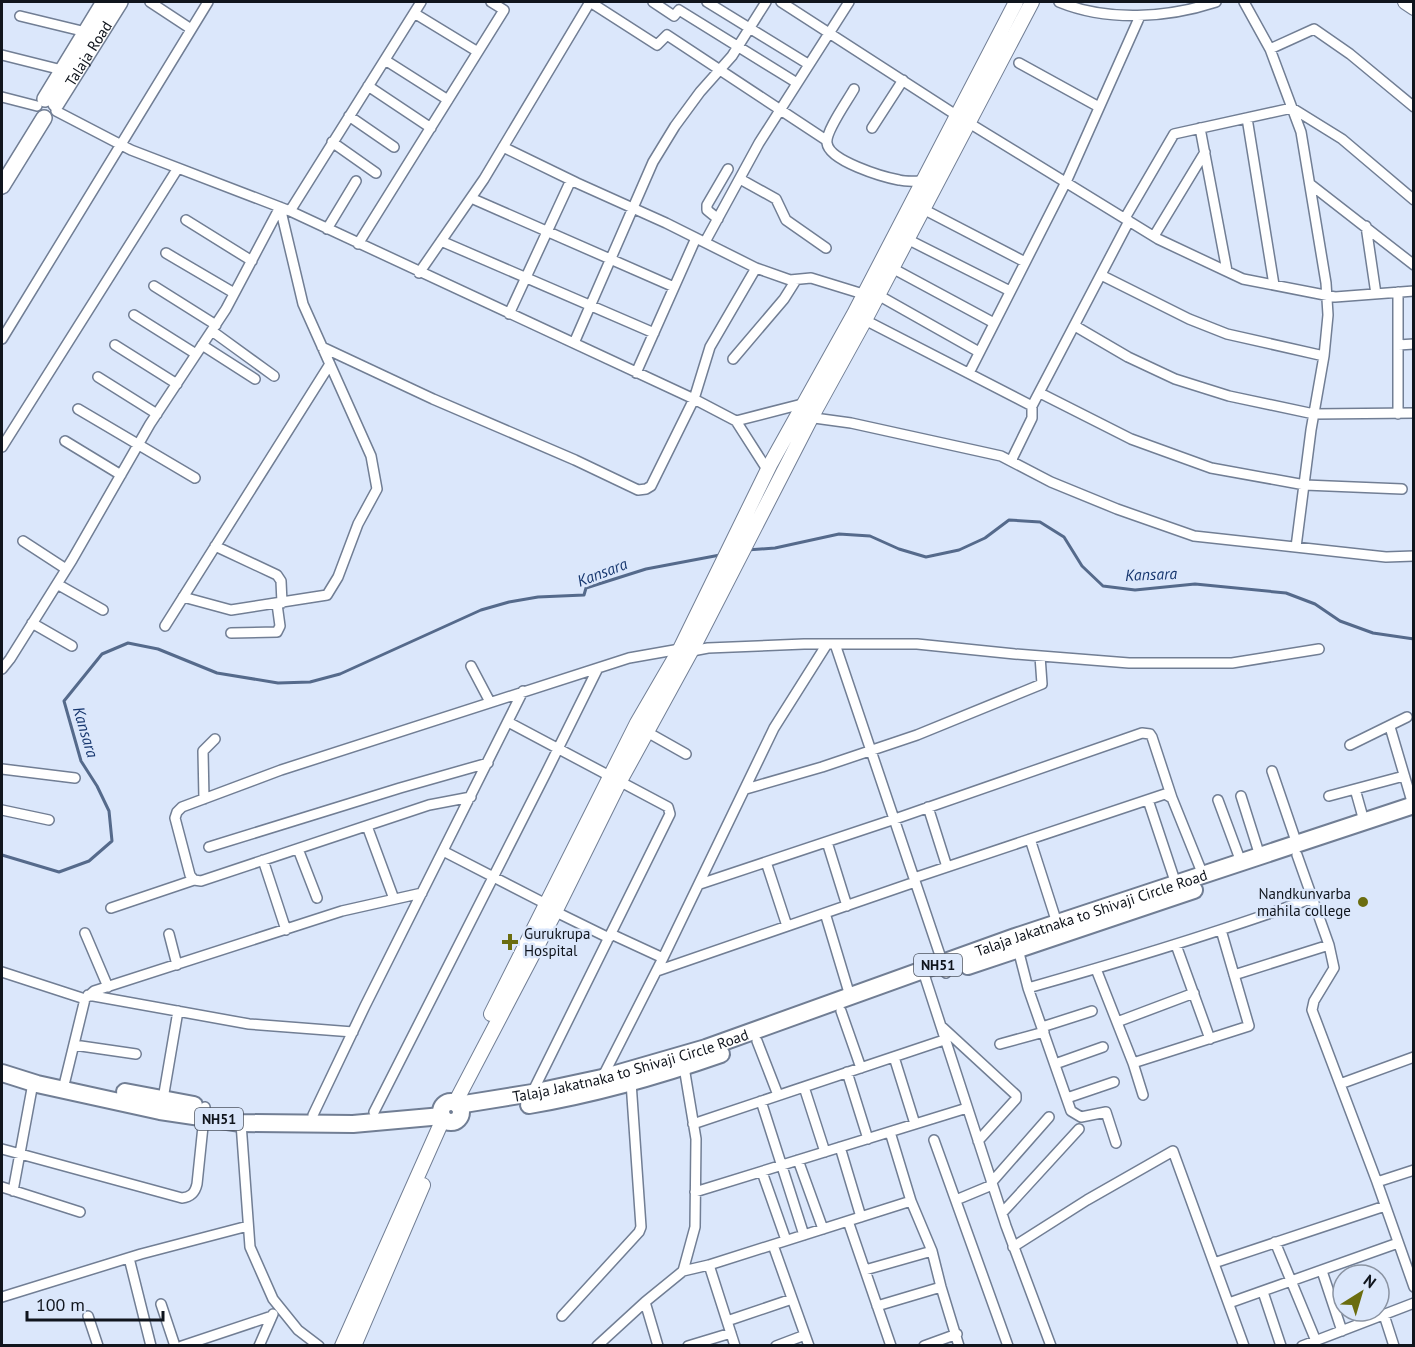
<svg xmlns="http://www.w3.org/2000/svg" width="1415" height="1347" font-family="'PT Sans',sans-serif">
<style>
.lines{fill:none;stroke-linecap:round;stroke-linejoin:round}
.stream{stroke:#556a8b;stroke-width:3}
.street-casing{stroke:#717e94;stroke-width:12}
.secondary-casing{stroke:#717e94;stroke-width:16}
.primary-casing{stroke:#717e94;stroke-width:18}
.highway-casing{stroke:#717e94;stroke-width:20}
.street{stroke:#fff;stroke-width:9}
.secondary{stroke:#fff;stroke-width:14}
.primary{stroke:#fff;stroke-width:15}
.highway{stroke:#fff;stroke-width:16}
.poi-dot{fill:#6b6d0f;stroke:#dbe7fb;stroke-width:2}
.labels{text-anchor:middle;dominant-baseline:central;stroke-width:5;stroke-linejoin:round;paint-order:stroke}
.shield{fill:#dbe7fb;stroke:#4d5460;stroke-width:1.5}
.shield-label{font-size:14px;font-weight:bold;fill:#10151d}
.street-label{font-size:15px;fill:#10151d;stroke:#dbe7fb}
.poi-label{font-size:15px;fill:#10151d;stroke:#dbe7fb;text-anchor:end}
.water-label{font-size:16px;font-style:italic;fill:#16366e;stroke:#dbe7fb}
</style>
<rect width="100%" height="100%" fill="#dbe7fb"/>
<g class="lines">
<!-- stream -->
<path class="stream" d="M747 550 775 548 839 534 870 536 899 549 926 557 959 550 985 538 1009 520 1040 522 1064 537 1082 566 1103 586 1135 590 1195 584 1286 593 1315 604 1340 621 1373 633 1414 639
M2 855 59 872 89 861 112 841 109 811 97 786 81 761 64 701 102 654 128 643 158 649 217 673 278 683 310 682 340 674 481 610 509 602 538 597 584 595 586 588 646 569 720 555"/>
<!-- street casing -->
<g class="street-casing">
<path id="street" d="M150 2 191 29
M590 2 657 45 667 35 826 140
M653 2 674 16 679 10 797 83
M707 2 808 64
M781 2 956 115 1158 239 1243 279 1335 297 1414 291
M1059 2C1108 22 1167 18 1216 2
M1244 2 1270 49 1301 132 1326 283 1328 315 1324 356 1311 430 1296 547
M414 13 478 52
M20 16 86 32
M1270 49 1314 29 1350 54 1414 107
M2 55 62 70
M385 60 448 100
M1019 63 1099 107
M368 86 431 128
M854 89C848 100 825 132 827 143 829 161 883 177 899 180 907 182 914 181 922 181
M2 97 37 106
M56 111 131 150 290 211 694 399 736 421 768 471
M349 116 394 147
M1247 118 1274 285
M872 128 903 80
M1200 128 1227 271
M332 142 376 173
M503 147 577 183 666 223 756 268 790 280 811 278 863 294
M740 179 776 199 786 220 826 248
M1310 184 1414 265
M471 198 674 287
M923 209 1025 262
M290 211 421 2
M1125 218 1174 134 1292 108 1342 139 1414 200
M718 219 707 210V205L728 169
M186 220 252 261
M1366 226 1376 294
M327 229 356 181
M1154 236 1205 152
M907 239 1010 291
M441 241 654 333
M705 242 759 143 849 2
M358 244 504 10 491 2
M166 253 234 293
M892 268 994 323
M419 273 484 179 590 2
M1101 275 1189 319 1227 334 1324 356
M154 286 216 325
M1398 292V414
M878 295 979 352
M509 314 571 180
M134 315 196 354
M861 318 1032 406 1129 221
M1075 326 1128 357 1175 379 1229 396 1314 414 1414 413
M212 331 274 376
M2 339 208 2
M574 343 653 162 675 126 700 92 732 56 766 2
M115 345 177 384
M202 345 255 379
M1398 345 1414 344
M322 347 433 399 575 460 638 490 646 489 651 486 694 399 710 347 756 268
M733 359 784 299 796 280
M636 373 696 238
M969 373 1066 182 1140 16
M98 377 157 414
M1040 393 1131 439 1211 468 1305 485 1402 489
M78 409 195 478
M807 417 851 423 1001 456 1051 482 1117 509 1194 536 1386 557 1414 556
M736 421 806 403
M65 441 121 475
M2 447 178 168
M1011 461 1032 418V406
M23 541 66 569
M215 546 277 575 281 581 282 603
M57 584 103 610
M32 623 72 646
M165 626 330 364
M231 633 277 632 280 626 277 604
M835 644 946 973
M471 666 490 702
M2 669 10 659 72 560 150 424 226 309 280 207 303 304 371 456 377 489 358 524 338 577 327 595 231 610 183 597
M508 722 668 807 670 814 532 1093
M1390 727 1413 805
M647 732 686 754
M1350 745 1407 717
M2 769 75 778
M1272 771 1297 844
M746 789 822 767 917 735 1042 684 1040 656
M1355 789 1364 821
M1241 796 1260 856
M1329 796 1404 776
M471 797 429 805 201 881 194 880 190 875 175 818 177 812 182 807 281 770 629 658 680 649 692 651 708 648 804 644H917L1015 654 1129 663H1232L1319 649
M204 799 203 751 215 739
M1148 800 1176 884
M1218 800 1241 862
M928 807 947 867
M2 810 49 820
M367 826 394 899
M1030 839 1057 923
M827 842 847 906
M209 847 400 788 488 763
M298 849 317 898
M443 851 546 904
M1297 855 1329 945 1334 968 1314 1001 1312 1010 1377 1182 1414 1287
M263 860 286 930
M766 862 787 926
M914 878 1165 794 1172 798 1203 875
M700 884 895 819 1142 733 1150 734 1152 737 1172 798
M111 908 194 880
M552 910 609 938
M825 913 850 996
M85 933 108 987
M169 934 177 965
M611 934 663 958
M1176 945 1210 1039
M1018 949 1028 988 1071 1111 1081 1117 1106 1112 1116 1143
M1096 969 1133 1063 1249 1026 1221 930
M657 971 915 882
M923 971 1006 1226 1051 1346
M2 972 85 999
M1234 975 1329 945
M1028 988C1124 961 1220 932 1313 898
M88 995 249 1024 353 1032
M841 1011 861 1068
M1117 1022 1194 993
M941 1026 1016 1095V1099L978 1141
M1042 1027 1092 1011
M757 1041 778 1095
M1000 1044 1044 1032
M74 1045 136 1054
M894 1057 915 1124
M1133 1063 1143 1095
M1055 1064 1103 1047
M847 1072 868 1139
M602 1078 663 958 774 728 827 644
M65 1081 85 999 94 991 342 911 422 893
M1340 1084 1414 1057
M804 1087 825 1152
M1067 1098 1114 1082
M163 1099 178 1011
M761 1101 804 1235
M374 1112 546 773 598 668
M313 1115 365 1006 523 691
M241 1123 250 1247 273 1299 298 1330 319 1346
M693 1124 944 1040
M934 1140 1008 1346
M840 1147 861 1217
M2 1149 182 1198C191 1197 195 1193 197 1184L205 1107
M798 1160 823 1229
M762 1172 786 1240
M1377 1182 1414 1170
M991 1183 1049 1117
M2 1187 80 1212
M13 1191 33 1083
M695 1192 967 1108
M956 1200 992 1185
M911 1201 932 1251 941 1287 959 1346
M1002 1213 1079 1129
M848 1221 891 1346
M1275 1242 1316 1341
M773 1245 809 1346
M1013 1247 1087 1200 1173 1151 1244 1346
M129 1258 151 1346
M1214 1263 1385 1206
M709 1265 735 1346
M865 1270 932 1251
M683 1271 709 1265 911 1201 890 1132
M1322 1271 1342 1331
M1263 1292 1281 1346
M2 1297 141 1254 248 1226
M645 1302 658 1346
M1229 1303 1398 1243
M161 1304 175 1346
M877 1306 941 1287
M1384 1315 1394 1346
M88 1316 98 1346
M562 1316 639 1232 641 1227 631 1082
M727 1321 792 1299
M182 1346 272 1316
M259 1346 273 1314
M597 1346 645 1302 683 1271 695 1227 696 1139 684 1067
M688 1346 731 1333
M776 1346 805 1335
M924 1346 957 1334
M1302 1346 1414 1303"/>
</g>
<!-- secondary casing -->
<g class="secondary-casing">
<path id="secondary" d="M1405 2 1414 8
M491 1014 637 723 680 649 771 463 854 314 1016 2
M455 1103 555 912 620 781 694 646 811 418 865 320 1032 2
M342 1346 443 1119
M354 1346 423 1185"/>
</g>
<!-- primary casing -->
<g class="primary-casing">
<g id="primary">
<path d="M45 99 104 2"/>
<path id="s1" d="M56 104 120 2"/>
<path d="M2 186 44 118"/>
</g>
</g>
<!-- highway casing -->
<g class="highway-casing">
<g id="highway">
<path d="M968 966 1194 890"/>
<path d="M2 1073 37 1084 160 1111 241 1123 353 1124 442 1116"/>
<path d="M125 1092 194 1105"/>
<circle cx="451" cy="1112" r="10"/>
<path id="s2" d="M458 1105 532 1093 602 1078 706 1048 1015 937 1414 805"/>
<path d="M529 1105C594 1094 658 1076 721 1054"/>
</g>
</g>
<!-- street -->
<use href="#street" class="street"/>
<!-- secondary -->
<use href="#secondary" class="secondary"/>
<!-- primary -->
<use href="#primary" class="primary"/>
<!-- highway -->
<use href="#highway" class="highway"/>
</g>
<!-- markers -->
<g class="poi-dot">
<circle cx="1363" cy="902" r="6"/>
<path d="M507 933h6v6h6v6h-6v6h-6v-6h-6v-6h6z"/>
</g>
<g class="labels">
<!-- shield labels -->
<g class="shield">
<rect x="914" y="954" width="48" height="22" rx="4.5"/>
<rect x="195" y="1108" width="48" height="22" rx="4.5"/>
</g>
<g class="shield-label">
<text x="938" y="965">NH51</text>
<text x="219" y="1119">NH51</text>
</g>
<!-- street labels -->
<g class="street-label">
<text stroke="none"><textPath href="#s1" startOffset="60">Talaja Road</textPath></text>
<text stroke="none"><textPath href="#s2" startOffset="663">Talaja Jakatnaka to Shivaji Circle Road</textPath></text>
<text stroke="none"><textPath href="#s2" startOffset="177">Talaja Jakatnaka to Shivaji Circle Road</textPath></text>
</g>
<!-- poi labels -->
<g class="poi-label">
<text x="1351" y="893">Nandkunvarba<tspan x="1351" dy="17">mahila college</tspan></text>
<text x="524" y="933" text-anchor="start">Gurukrupa<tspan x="524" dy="17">Hospital</tspan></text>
</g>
<!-- water labels -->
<g class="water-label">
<text transform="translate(602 572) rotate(-21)">Kansara</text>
<text transform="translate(1151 574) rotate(-2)">Kansara</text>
<text transform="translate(86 732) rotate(73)">Kansara</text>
</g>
</g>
<!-- border -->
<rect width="1415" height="1347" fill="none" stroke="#10151d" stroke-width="6"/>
<!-- north arrow -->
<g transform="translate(1361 1293) rotate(37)"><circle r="28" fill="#dbe7fb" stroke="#8a93a2" stroke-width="1.5"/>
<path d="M0-4.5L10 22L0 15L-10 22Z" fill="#6b6d0f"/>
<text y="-9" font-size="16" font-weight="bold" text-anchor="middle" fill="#10151d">N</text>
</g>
<!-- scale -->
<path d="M27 1311v9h136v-9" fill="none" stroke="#10151d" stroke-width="3"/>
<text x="36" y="1311" font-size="18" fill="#10151d" stroke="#dbe7fb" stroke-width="4.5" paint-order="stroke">100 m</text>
</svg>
